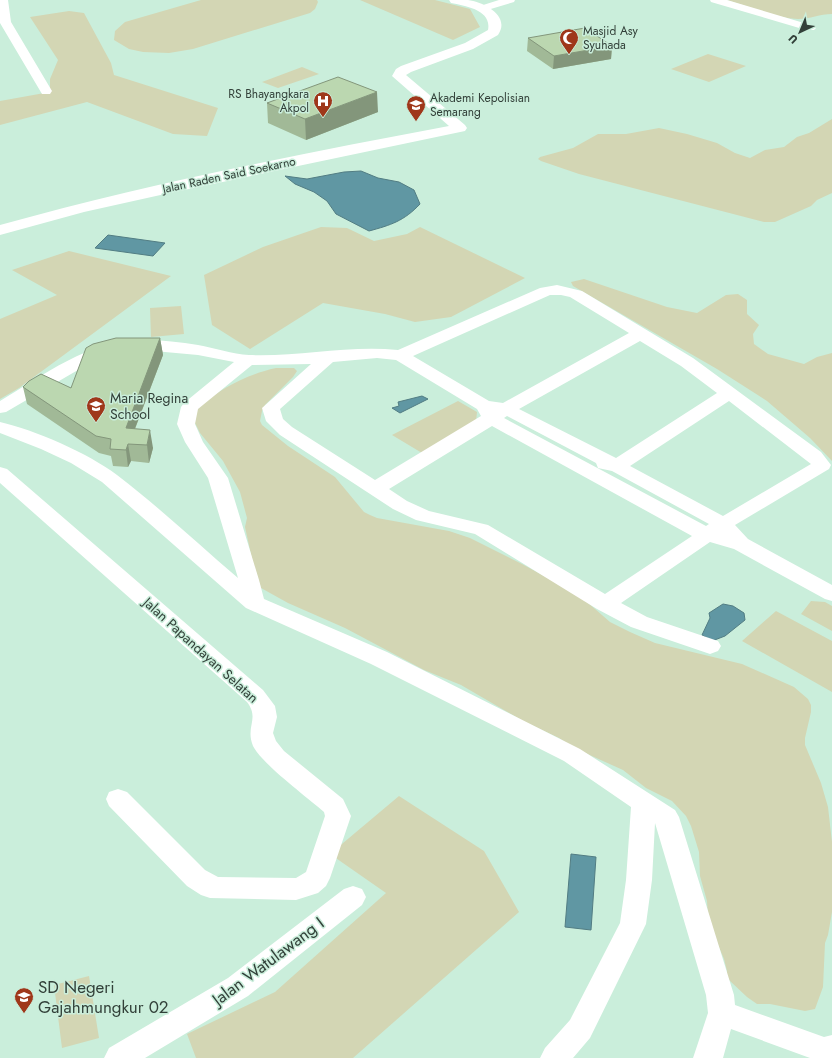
<svg xmlns="http://www.w3.org/2000/svg" width="832" height="1058" font-family="Jost,sans-serif">
<style>
.green{fill:#d3d6b4}
.water{fill:#6097a3;stroke:#527d83}
.lines{fill:none;stroke-linecap:round;stroke-linejoin:round}
.street{fill:#fff;fill-rule:evenodd}
.secondary{fill:#fff;fill-rule:evenodd}
.wall{fill:#a1b997}
.shaded-wall{fill:#83967b}
.building{fill:#bbd7b0;stroke:#83967b}
.labels{text-anchor:middle;dominant-baseline:central;stroke-width:3;stroke-linejoin:round;paint-order:stroke}
.far-poi-label{font-size:12px;fill:#324039;stroke:#caeedb;text-anchor:start}
.far-street-label{font-size:12px;fill:#324039;stroke:#caeedb}
.poi-label{font-size:14px;fill:#324039;stroke:#caeedb;text-anchor:start}
.street-label{font-size:14px;fill:#324039;stroke:#caeedb}
.near-street-label{font-size:17px;fill:#324039;stroke:#caeedb}
.near-poi-label{font-size:17px;fill:#324039;stroke:#caeedb;text-anchor:start}
</style>
<rect width="100%" height="100%" fill="#caeedb"/>
<!-- green -->
<path class="green" d="M201 0H317L318 2 315 9 310 13 193 49 169 53 143 52 129 49 114 40 115 31 125 22Z
M360 0H435L470 9 480 27 453 40Z
M727 0H832V14C820 14 810 19 798 19 774 18 750 7 727 0Z
M69 11 84 13 111 63 114 75 218 108 207 136 173 134 87 102 0 125V101L50 92V79L58 60 30 17Z
M708 54 746 66 709 82 671 69Z
M302 67 319 74 278 88 262 82Z
M832 119V193L817 200 811 206 775 222H764L579 174 541 161 538 159 540 157 573 148 598 134H626L659 128 687 134 717 143 735 153 750 158 765 150 784 147 797 137 809 133Z
M321 227 347 228 374 241 407 234 420 227 525 278 451 317 415 322 385 314 323 303 250 349 212 325 204 275 263 247Z
M69 251 171 276 19 388 0 399V319L57 295 12 270Z
M584 279 667 307 697 313 726 295 738 294 747 300V314L759 325 753 334 754 344 768 354 804 364 817 357 832 353V461L810 438 767 401 717 369 573 286 571 282Z
M181 306 184 334 151 337 150 308Z
M276 368H294L297 371 293 377 265 405 262 411 260 421 262 425 288 446 335 477 364 512 370 515 377 518 449 531 470 538 522 564 579 595 610 622 630 632 655 643 742 664 794 687 808 699 811 705V712L805 738V745L821 783 828 807 832 842V912L828 935 825 943 823 987 815 1009 805 1011 770 1004H757L747 997 729 980 727 976V971L724 959 712 931 708 917 707 901 700 876 699 852 691 826 686 816 672 801 646 788 623 770 574 748 559 738 523 721 461 685 424 670 345 628 288 603 261 588 252 559 245 527 247 518 240 492 223 461 200 433 194 421 196 407C222 389 244 375 276 368Z
M458 401 477 412 476 422 422 453 392 435Z
M811 601 825 602 832 606V631L801 614Z
M776 611 832 641V692L742 641Z
M399 796 484 851 519 912 353 1058H196L187 1034 275 992 386 893 330 854Z
M89 976 99 1038 62 1048 54 985Z"/>
<!-- water -->
<path class="water" d="M361 171 378 178 399 182 414 190 420 204C404 221 391 225 369 231L336 214 327 201 314 192 295 184 285 176 307 179 344 172Z
M108 235 165 243 153 256 95 248Z
M422 396 428 399 400 413 392 408 399 406 398 402Z
M723 604 733 606 744 613 745 620 725 636 712 641 702 635 710 618 709 613Z
M571 854 596 857 591 930 565 927Z"/>
<g class="lines">
<!-- street -->
<path class="street" d="M0 0H8L11 22 52 91 50 94H42L0 23Z
M499 0H515L514 2 484 11 479 8 480 6Z
M710 0H727L814 26 816 28 814 30H806L711 2Z
M557 285 582 291 693 358 821 452 831 465 829 469 735 525 748 539 832 585V601L825 599 734 549 710 542 621 603 647 617 718 641 721 646 718 651 710 654 631 627 597 609 475 534 416 520 393 509 280 435 266 421 262 408 311 364 252 365 198 409 195 424 203 442 228 478 259 580 264 599 387 652 580 749 675 810 679 817 734 995 735 1005 824 1037 832 1035V1058H810L731 1029 723 1058H693L708 1013 706 995 655 823 652 880 646 924 590 1038 573 1058H540L545 1048 570 1020 620 923 626 880 631 807 564 761 371 664 246 608 102 482 71 463 41 449 0 433V422C35 430 88 453 117 475 159 507 198 544 238 578L208 478 185 442 177 424 181 407 184 403 234 362 198 355 143 350 118 353 95 360 6 412 0 413V401C44 375 90 339 144 340 162 340 181 342 198 345 215 348 232 354 249 355 299 357 348 345 398 350L540 288ZM550 295H561L570 297 629 333 503 403 489 401 413 356ZM640 341 681 366 717 393 616 458 519 409ZM377 358 396 360 477 409 481 416 375 480 292 427 283 419 280 409 333 362ZM729 401 811 464 723 516 630 466ZM507 416 596 463 598 468 612 471 709 524 706 526 504 418ZM492 426 692 536 605 594 488 525 429 511 407 501 389 489Z
M0 467 7 469 263 690 275 706 277 717 273 733 276 741 284 751 343 799 351 816 330 878 326 886 318 893 296 900 210 898 201 895 187 886 109 806 106 799 109 792 118 789 127 792 205 870 218 877 296 878 306 872 325 816 324 812C307 797 262 764 253 746 245 726 260 719 247 702L0 483Z
M353 886 362 889 366 897 362 905 248 996 145 1058H104L109 1048 228 978 344 889Z"/>
<!-- secondary -->
<path class="secondary" d="M449 0C455 0 462 0 468 0 484 2 511 16 498 35L473 49 411 72 406 75 465 125 467 128 465 131 165 194 84 212 0 235V225C147 184 299 154 449 126L392 76 396 69 401 66 465 43 488 30C492 10 466 6 451 3Z"/>
</g>
<!-- wall -->
<path class="wall" d="M528 38 612 46 611 59 553 69 527 51Z
M267 103 378 112 306 140 268 123Z
M160 338 163 355 135 429 153 448 149 463 131 461 128 467 113 466 111 456 99 453 27 404 23 387 71 388Z"/>
<!-- shaded-wall -->
<path class="shaded-wall" d="M612 46 611 59 553 69 554 56Z
M377 92 378 112 306 140 305 119Z
M160 338 163 355 129 444 126 428Z
M150 430 153 448 149 463 147 445Z
M128 444 131 461 128 467 126 450Z"/>
<!-- building -->
<path class="building" d="M585 28 612 46 554 56 528 38Z
M338 77 377 92 305 119 267 103Z
M116 338H160L126 428 150 430 147 445 128 444 126 450 110 449 111 439 96 436 23 387 29 381 41 374 71 388 86 348 93 344Z"/>
<!-- icons -->
<defs>
<g id="mosque-pin" transform="scale(1)"><path d="M0 17L-7.5 6A9.5 9.5 0 1 1 7.5 6Z" fill="#9f371a" stroke="#caeedb"/><path d="M3.5-4.9A6 6 0 1 0 3.5 4.9A5 5 0 1 1 3.5-4.9Z" fill="#fff"/></g>
<g id="hospital-pin" transform="scale(1)"><path d="M0 17L-7.5 6A9.5 9.5 0 1 1 7.5 6Z" fill="#9f371a" stroke="#caeedb"/><path d="M-5-5h3v3.5h4V-5h3V5h-3V1.5h-4V5h-3Z" fill="#fff"/></g>
<g id="university-pin" transform="scale(1)"><path d="M0 17L-7.5 6A9.5 9.5 0 1 1 7.5 6Z" fill="#9f371a" stroke="#caeedb"/><path d="M0-5L7-2L0 1L-7-2ZM-4 1L0 2.5L4 1V4Q0 6-4 4Z" fill="#fff"/></g>
<g id="school-pin" transform="scale(1)"><path d="M0 17L-7.5 6A9.5 9.5 0 1 1 7.5 6Z" fill="#9f371a" stroke="#caeedb"/><path d="M0-5L7-2L0 1L-7-2ZM-4 1L0 2.5L4 1V4Q0 6-4 4Z" fill="#fff"/></g>
</defs>
<g fill-rule="evenodd">
<use href="#mosque-pin" x="569" y="38"/>
<use href="#hospital-pin" x="323" y="101"/>
<use href="#university-pin" x="416" y="105"/>
<use href="#school-pin" x="96" y="406"/>
<use href="#school-pin" x="24" y="997"/>
</g>
<g class="labels">
<!-- far-poi labels -->
<g class="far-poi-label">
<text x="583" y="31">Masjid Asy<tspan x="583" dy="14">Syuhada</tspan></text>
<text x="309" y="94" text-anchor="end">RS Bhayangkara<tspan x="309" dy="14">Akpol</tspan></text>
<text x="430" y="98">Akademi Kepolisian<tspan x="430" dy="14">Semarang</tspan></text>
</g>
<!-- far-street labels -->
<g class="far-street-label">
<text transform="translate(229 175) rotate(-12)">Jalan Raden Said Soekarno</text>
</g>
<!-- poi labels -->
<g class="poi-label">
<text x="110" y="398">Maria Regina<tspan x="110" dy="16">School</tspan></text>
</g>
<!-- street labels -->
<g class="street-label">
<text transform="translate(201 650) rotate(42)">Jalan Papandayan Selatan</text>
</g>
<!-- near-street labels -->
<g class="near-street-label">
<text transform="translate(268 961) rotate(-37)">Jalan Watulawang I</text>
</g>
<!-- near-poi labels -->
<g class="near-poi-label">
<text x="38" y="987">SD Negeri<tspan x="38" dy="20">Gajahmungkur 02</tspan></text>
</g>
</g>
<!-- north arrow -->
<g transform="translate(800 32) rotate(224)" stroke="#caeedb" stroke-width="3" paint-order="stroke">
<path d="M0-3L7 15L0 10L-7 15Z" fill="#324039"/>
<text y="-6" font-size="11" font-weight="bold" text-anchor="middle" fill="#324039">U</text>
</g>
</svg>
